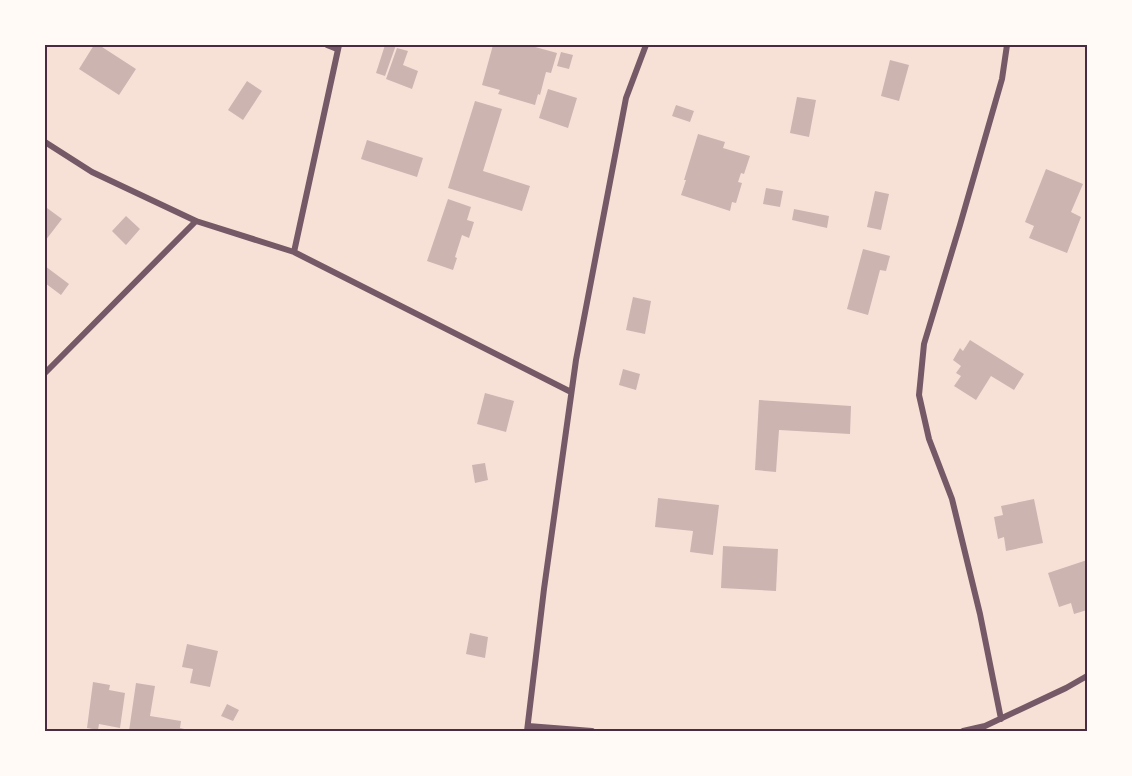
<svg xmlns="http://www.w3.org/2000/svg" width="1132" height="776" font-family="Arial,sans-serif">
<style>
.building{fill:#ccb4b1}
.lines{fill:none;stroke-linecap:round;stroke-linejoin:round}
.minor{stroke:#755966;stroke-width:6}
.neatline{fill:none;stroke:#4a2c40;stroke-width:2}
</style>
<rect width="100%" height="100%" fill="#f7e1d7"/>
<!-- building -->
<path class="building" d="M94 45H99L136 69 119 95 79 69Z
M385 45H396L385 76 376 73Z
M493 45H528L557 53 551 73 546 72 540 95 538 94 535 105 498 94 500 90 482 85Z
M397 48 408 51 403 65 418 71 412 89 386 79Z
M561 52 573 55 569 69 557 66Z
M890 60 909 65 899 101 881 96Z
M247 81 262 91 243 120 228 110Z
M548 89 577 98 568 128 539 118Z
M797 97 816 100 809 137 790 133Z
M475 101 502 109 483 171 530 186 522 211 448 188Z
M676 105 694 111 690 122 672 116Z
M698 134 725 142 723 148 750 156 744 174 741 173 738 182 742 183 736 203 732 202 730 211 681 195 686 180H684Z
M367 140 423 158 417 177 361 159Z
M1046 169 1083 184 1071 212 1081 217 1067 253 1029 238 1034 226 1025 222Z
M766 188 783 191 780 207 763 204Z
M875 191 889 194 881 230 867 227Z
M448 199 471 207 467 220 474 222 469 238 462 235 455 257 457 258 453 270 427 261Z
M47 208 62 219 45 241V211Z
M794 209 829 216 827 228 792 220Z
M126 216 140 229 126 245 112 231Z
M863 249 890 256 886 271 880 270 868 315 847 309Z
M45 266 69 284 61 295 45 283Z
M633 297 651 301 645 334 626 330Z
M970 340 1024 374 1014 390 991 376 976 400 954 386 961 376 956 373 961 366 953 360 960 348 963 351Z
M623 369 640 374 636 390 619 385Z
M485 393 514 401 506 432 477 424Z
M759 400 851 406 850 434 779 430 776 472 755 470Z
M485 463 488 480 475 483 472 465Z
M658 498 719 505 713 555 690 552 693 531 655 527Z
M1034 499 1043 543 1006 551 1004 537 998 539 994 517 1003 515 1001 506Z
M723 546 778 549 776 591 721 588Z
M1087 560V610L1074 614 1071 603 1059 607 1048 573Z
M470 633 488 637 485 658 466 654Z
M187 644 218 651 210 687 190 683 193 669 182 667Z
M93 682 110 685 109 690 125 693 120 728 99 724 98 730 87 728Z
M136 683 155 686 150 716 181 721 180 728 189 730 188 731H129Z
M227 704 239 710 233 721 221 716Z"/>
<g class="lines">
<!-- minor -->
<path class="minor" d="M327 45 337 49
M45 142 92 172 196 221 294 252 571 392
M294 252 339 45
M45 373 196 221
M1001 719 980 614 952 499 929 439 919 395 924 344 960 225 1002 79 1007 45
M528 726 592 731
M527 731 544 589 576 360 626 98 646 45
M963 731 985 726 1066 688 1087 676"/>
</g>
<!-- border -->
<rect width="1132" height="776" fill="none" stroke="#fffaf5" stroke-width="93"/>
<rect x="46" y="46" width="1040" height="684" class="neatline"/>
</svg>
